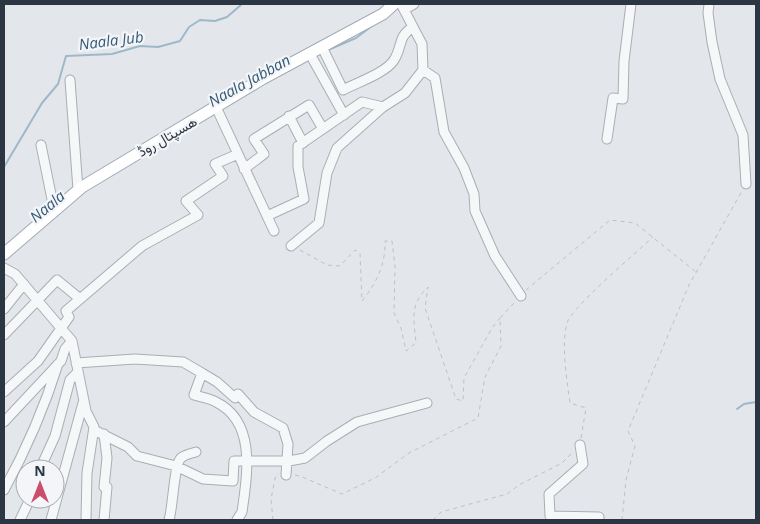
<svg xmlns="http://www.w3.org/2000/svg" width="760" height="524" font-family="'Open Sans',Vazirmatn,sans-serif">
<style>
.lines{fill:none;stroke-linecap:round;stroke-linejoin:round}
.stream{stroke:#9fb8c9;stroke-width:2}
.minor-casing{stroke:#a8aeb5;stroke-width:11}
.major-casing{stroke:#a2acb6;stroke-width:13}
.path{stroke:#bdc1c6;stroke-width:1;stroke-dasharray:4 4;stroke-linecap:butt}
.minor{stroke:#f6f7f9;stroke-width:9}
.major{stroke:#fff;stroke-width:11}
.labels{text-anchor:middle;dominant-baseline:central;stroke-width:4.5;stroke-linejoin:round;paint-order:stroke}
.street-label{font-size:14px;fill:#2b3642;stroke:#f3f5f8}
.water-label{font-size:15px;font-style:italic;fill:#365975;stroke:#f3f5f8}
</style>
<rect width="100%" height="100%" fill="#e3e7eb"/>
<g class="lines">
<!-- stream -->
<path class="stream" d="M328 50 356 38 372 26
M4 167 42 103 58 84 66 56 112 54 140 46 158 47 180 41 189 27 200 20 215 21 227 17 242 4
M737 409 744 404 756 402"/>
<!-- minor casing -->
<g class="minor-casing">
<path id="minor" d="M709 4 708 13 712 42 720 79 743 135 746 184
M404 10 414 4
M322 47 343 90C356 83 386 73 394 60 403 46 397 37 413 27
M310 54 344 115
M423 70 435 78 444 132 464 168 474 194 475 211 495 256 521 296
M70 80 78 190
M216 107 274 231
M289 116 303 143
M607 139 613 98 623 99 624 61 631 4
M41 145 54 209
M244 169 264 154 254 139 309 105 323 129
M267 216 304 199 298 167V146L362 102 383 107 405 93 423 70 422 44 401 4
M291 246 319 223 327 173 337 148 383 107
M4 268 15 274 72 341 86 411 94 427 87 473 86 520
M4 309 24 284
M4 335 57 280 79 298
M76 363 135 359 183 362 202 373 194 395C201 397 210 398 216 402 257 422 247 476 242 512L237 520
M202 373 217 382 235 398 238 394 254 412 283 428 288 444 286 475
M4 392 38 361 69 317 66 311 142 246 198 215 186 201 223 176 215 164 238 154
M4 422 61 361 65 349 72 341
M94 430 128 447 137 456 176 466 203 479 233 481 234 461H289L305 458 327 441 357 422 427 403
M580 445 583 464 549 494 550 516 599 517V520
M40 469 55 436 70 380 78 372
M4 490C26 450 44 409 58 364
M20 520 30 499
M51 520 83 403
M104 520 107 487H104L107 458 104 434
M169 520C173 507 174 464 181 458 184 455 192 453 196 452"/>
</g>
<!-- major casing -->
<g class="major-casing">
<path id="major" d="M4 254 82 187 262 79 383 14 394 4"/>
</g>
<!-- path -->
<path class="path" d="M300 250 327 265 340 266 355 250 360 253 362 301C376 284 386 264 385 241H392L395 266 394 313 401 328 406 351 416 343C414 319 409 305 428 287L425 308 456 399 463 401 464 378 492 328 500 318
M526 290 610 220 635 223 696 272
M581 438 586 408 570 403C567 381 561 345 567 323 571 308 638 251 653 237
M295 475 300 476 342 494 375 478 409 453 478 418 485 377 501 346 500 318 515 302
M273 520 271 499 276 474H278
M433 520 441 512 507 494 519 485 562 463 573 452
M622 520 626 480 635 446 628 431 689 285 742 191"/>
<!-- minor -->
<use href="#minor" class="minor"/>
<!-- major -->
<use href="#major" class="major"/>
</g>
<g class="labels">
<!-- street labels -->
<g class="street-label">
<text transform="translate(167 136) rotate(-30)">ھسپتال روڈ</text>
</g>
<!-- water labels -->
<g class="water-label">
<text transform="translate(111 40) rotate(-7)">Naala Jub</text>
<text transform="translate(249 80) rotate(-29)">Naala Jabban</text>
<text transform="translate(47 206) rotate(-40)">Naala</text>
</g>
</g>
<!-- border -->
<rect width="760" height="524" fill="none" stroke="#2b3642" stroke-width="10"/>
<!-- north arrow -->
<g transform="translate(40 484)"><circle r="24" fill="#f3f5f8" stroke="#a3a9af"/>
<path d="M0-4L9 19L0 12L-9 19Z" fill="#ca4d6d"/>
<text y="-8" font-size="14" font-weight="bold" text-anchor="middle" fill="#2b3642">N</text>
</g>
</svg>
